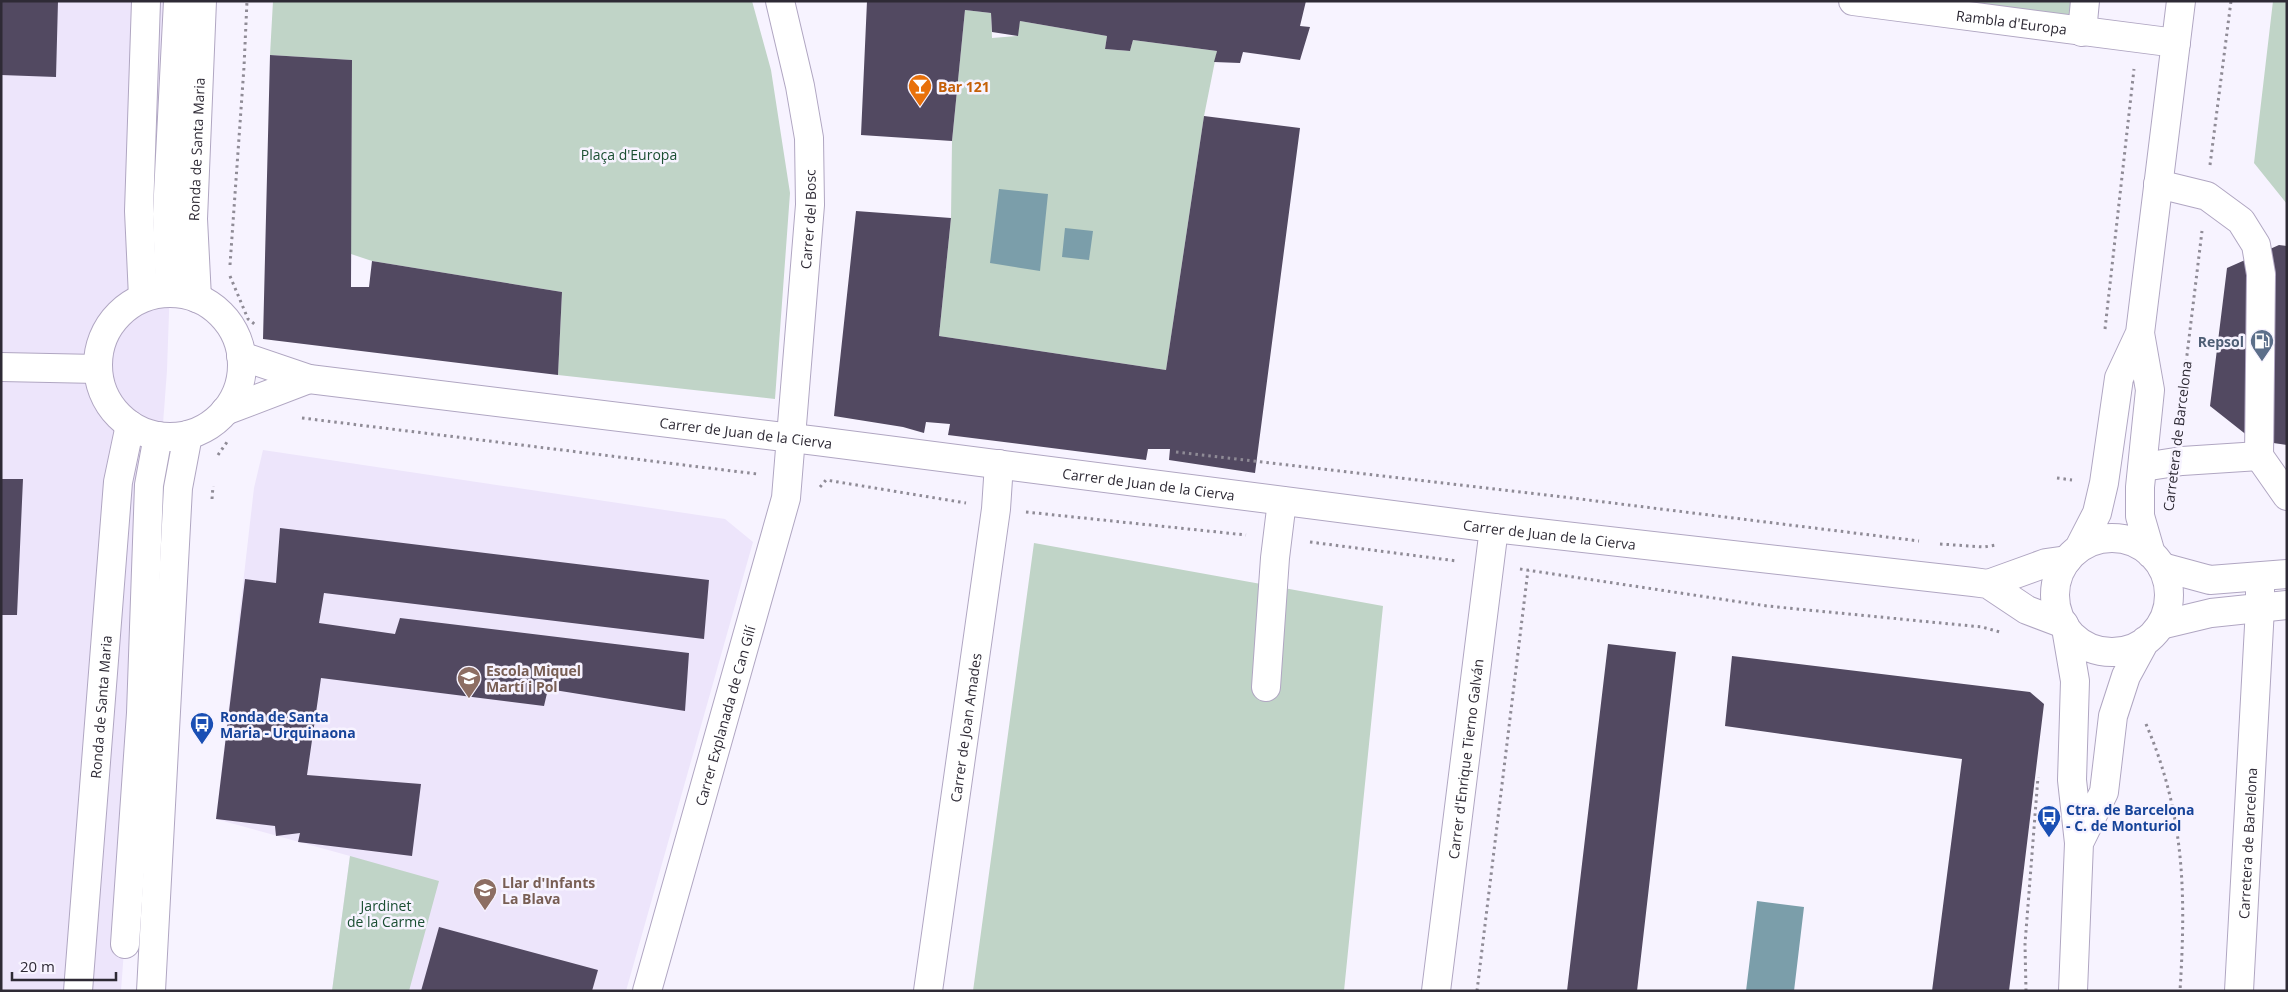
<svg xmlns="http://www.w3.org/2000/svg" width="2288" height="992" font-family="'Open Sans',sans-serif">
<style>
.built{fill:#ede5fb}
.green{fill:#c0d4c7}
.water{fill:#7b9eaa}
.building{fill:#524961}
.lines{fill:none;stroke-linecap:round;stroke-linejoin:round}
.minor-casing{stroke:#b0a6c2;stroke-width:30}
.major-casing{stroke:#b0a6c2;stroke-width:30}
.path{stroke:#8f8b96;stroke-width:3;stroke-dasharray:2.5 4;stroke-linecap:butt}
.minor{stroke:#fff;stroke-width:28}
.major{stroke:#fff;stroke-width:28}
.labels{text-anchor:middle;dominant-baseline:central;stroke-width:5;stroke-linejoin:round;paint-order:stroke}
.street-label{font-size:14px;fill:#2e2a35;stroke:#f7f3ff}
.food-label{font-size:14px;font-weight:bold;fill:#c56008;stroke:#f7f3ff;text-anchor:start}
.park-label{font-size:14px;fill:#1a4e32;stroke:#f7f3ff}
.service-label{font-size:14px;font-weight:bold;fill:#4e5e75;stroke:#f7f3ff;text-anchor:end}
.education-label{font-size:14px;font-weight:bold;fill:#785e54;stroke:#f7f3ff;text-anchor:start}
.transit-label{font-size:14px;font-weight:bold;fill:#164399;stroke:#f7f3ff;text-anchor:start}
</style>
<rect width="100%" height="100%" fill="#f7f3ff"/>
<!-- built -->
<path class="built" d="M1 1H180L167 370 121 991H1Z
M263 450 725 519 753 542 626 991H332L350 856 216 819 254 488Z"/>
<!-- green -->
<path class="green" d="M273 1H752L771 70 790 193 775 399 558 375 562 292 372 261 351 254 352 60 270 55Z
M1853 1H2085L2082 32Z
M2273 1H2287V204L2254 163Z
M965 10 991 13 992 38 1017 36 1020 21 1107 36 1105 49 1130 51 1133 40 1217 51 1204 116 1166 370 939 336 951 218 952 141Z
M1034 543 1383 606 1344 991H973Z
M350 856 439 881 409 991H332Z"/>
<!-- water -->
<path class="water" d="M999 189 1048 194 1040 271 990 263Z
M1065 228 1093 231 1089 260 1062 257Z
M1757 901 1804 907 1794 991H1746Z"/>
<!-- building -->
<path class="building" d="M1 1H58L56 77 1 75Z
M867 1H1306L1300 26 1310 27 1300 60 1243 52 1240 63 1214 62 1217 51 1133 40 1130 51 1105 49 1107 36 1020 21 1018 36 992 32 991 13 965 10 952 141 861 135Z
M270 55 352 60 351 287H369L372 261 562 292 558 375 263 339Z
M1204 116 1300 128 1255 473 1169 460 1170 449H1148L1146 460 948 435 950 424 926 422 924 433 903 427 834 416 856 211 951 218 939 336 1166 370Z
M2279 245 2287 246V445L2253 440 2210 406 2227 268Z
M1 479H23L17 615H1Z
M280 528 709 580 704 639 324 593 319 623 395 634 400 618 689 653 685 711 548 689 544 706 321 678 307 775 421 784 412 856 298 842 300 833 276 836 275 826 216 819 245 579 276 583Z
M1608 644 1676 652 1637 991H1567Z
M1732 656 2030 692 2044 704 2009 991H1932L1962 759 1725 726Z
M439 927 598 970 592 991H421Z"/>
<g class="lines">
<!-- minor casing -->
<g class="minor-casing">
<g id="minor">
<path id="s1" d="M1853 1 2176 43"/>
<path d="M2082 32 2085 1"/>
<path d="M2158 184 2207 196 2241 221 2256 245 2261 274 2259 456 2287 496"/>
<circle cx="170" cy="365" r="72"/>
<path d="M170 293 167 214 178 1"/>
<path d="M143 297 139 211 146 1"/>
<path id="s2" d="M197 298 193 219 202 1"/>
<path id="s3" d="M241 356 309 379 817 441 1494 528 1973 582 1988 584 2027 610 2064 624"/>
<path d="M1 367 98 369"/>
<path d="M225 411 309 379"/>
<path d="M2143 467 2182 461 2259 456"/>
<path d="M2162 567 2210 580 2287 574"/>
<path d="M1988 584 2046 563 2067 560"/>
<path d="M2161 625 2211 613 2287 605"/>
<path d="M1266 687 1275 558 1282 501"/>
<path d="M125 944 141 713 149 485 158 436"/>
<path id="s4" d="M78 991 118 482 130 425"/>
<path d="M151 991 178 488 188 435"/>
<path id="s5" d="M647 991 786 498 810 205 809 138 800 86 780 1"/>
<path id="s6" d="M928 991 996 509 999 464"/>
<path id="s7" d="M1436 991 1494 528"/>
<path id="s8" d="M2239 991 2260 608V577"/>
</g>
</g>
<!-- major casing -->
<g class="major-casing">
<path id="major" d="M2055 595a57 57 0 1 1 114 0a57 57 0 1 1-114 0Z
M2079 548 2097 513 2104 483 2119 378 2140 333
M2151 554 2140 516V487L2150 390 2140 333 2181 1
M2066 628 2075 681 2072 780 2079 843 2073 991
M2079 843 2104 792 2113 716 2126 676 2145 641"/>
</g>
<!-- path -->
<path class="path" d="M2210 165 2231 1
M230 265 244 67 247 1
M230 276 248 319 257 326
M2105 329 2134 69
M2183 388 2202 231
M302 418 757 474
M1176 452 1564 497 1919 541
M218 455 227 442
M2057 478 2072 480
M820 487 826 480 966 503
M212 499 213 486
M1026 512 1246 535
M1310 542 1457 561
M1940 544 1984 547 1996 545
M1520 569 1767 606 1982 627 2000 632
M2146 724C2185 815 2186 894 2180 991
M1477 991 1528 570
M2026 991 2025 944 2038 777"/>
<!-- minor -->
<use href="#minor" class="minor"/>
<!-- major -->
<use href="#major" class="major"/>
</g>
<!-- icons -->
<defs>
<g id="bar-pin" transform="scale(1.25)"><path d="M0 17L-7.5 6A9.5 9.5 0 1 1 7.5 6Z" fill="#e8710a" stroke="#f7f3ff"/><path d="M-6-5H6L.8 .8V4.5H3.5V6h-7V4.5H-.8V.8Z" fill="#fff"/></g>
<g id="fuel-pin" transform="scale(1.25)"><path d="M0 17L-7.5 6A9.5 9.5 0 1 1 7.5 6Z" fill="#5c6f8a" stroke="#f7f3ff"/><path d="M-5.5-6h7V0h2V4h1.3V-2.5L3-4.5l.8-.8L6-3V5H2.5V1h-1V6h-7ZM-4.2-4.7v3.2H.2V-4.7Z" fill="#fff"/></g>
<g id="school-pin" transform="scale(1.25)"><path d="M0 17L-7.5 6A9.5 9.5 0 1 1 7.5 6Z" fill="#8d6e63" stroke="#f7f3ff"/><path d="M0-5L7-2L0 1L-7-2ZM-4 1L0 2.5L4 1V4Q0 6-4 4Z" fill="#fff"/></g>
<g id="bus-pin" transform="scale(1.25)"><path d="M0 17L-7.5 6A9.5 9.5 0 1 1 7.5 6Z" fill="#1a4fb4" stroke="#f7f3ff"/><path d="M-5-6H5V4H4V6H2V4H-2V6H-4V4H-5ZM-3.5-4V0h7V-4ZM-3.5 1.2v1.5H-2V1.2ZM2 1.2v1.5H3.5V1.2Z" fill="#fff"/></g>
</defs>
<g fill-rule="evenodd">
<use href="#bar-pin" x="920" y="86"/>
<use href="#fuel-pin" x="2262" y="341"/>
<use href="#school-pin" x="469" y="678"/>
<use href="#bus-pin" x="202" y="724"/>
<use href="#bus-pin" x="2049" y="817"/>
<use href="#school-pin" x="485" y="890"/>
</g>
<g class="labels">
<!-- street labels -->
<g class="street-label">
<text stroke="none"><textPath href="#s1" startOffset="160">Rambla d'Europa</textPath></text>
<text stroke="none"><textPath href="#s2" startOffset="149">Ronda de Santa Maria</textPath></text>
<text stroke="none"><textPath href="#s5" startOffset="792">Carrer del Bosc</textPath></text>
<text stroke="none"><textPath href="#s3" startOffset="512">Carrer de Juan de la Cierva</textPath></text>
<text transform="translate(2177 436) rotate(-83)">Carretera de Barcelona</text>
<text stroke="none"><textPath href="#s3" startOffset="918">Carrer de Juan de la Cierva</textPath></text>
<text stroke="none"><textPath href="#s3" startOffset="1322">Carrer de Juan de la Cierva</textPath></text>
<text stroke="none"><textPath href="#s4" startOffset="285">Ronda de Santa Maria</textPath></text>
<text stroke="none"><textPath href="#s5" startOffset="286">Carrer Explanada de Can Gilí</textPath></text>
<text stroke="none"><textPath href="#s6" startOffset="266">Carrer de Joan Amades</textPath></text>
<text stroke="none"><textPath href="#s7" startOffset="234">Carrer d'Enrique Tierno Galván</textPath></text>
<text stroke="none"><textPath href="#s8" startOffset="148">Carretera de Barcelona</textPath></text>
</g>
<!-- food labels -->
<g class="food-label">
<text x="938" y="86">Bar 121</text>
</g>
<!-- park labels -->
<g class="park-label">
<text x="629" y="154">Plaça d'Europa</text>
<text x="386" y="905">Jardinet<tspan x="386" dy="16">de la Carme</tspan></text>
</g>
<!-- service labels -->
<g class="service-label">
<text x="2244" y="341">Repsol</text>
</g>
<!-- education labels -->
<g class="education-label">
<text x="486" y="670">Escola Miquel<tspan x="486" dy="16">Martí i Pol</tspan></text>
<text x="502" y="882">Llar d'Infants<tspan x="502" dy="16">La Blava</tspan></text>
</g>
<!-- transit labels -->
<g class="transit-label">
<text x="220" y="716">Ronda de Santa<tspan x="220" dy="16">Maria - Urquinaona</tspan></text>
<text x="2066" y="809">Ctra. de Barcelona<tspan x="2066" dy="16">- C. de Monturiol</tspan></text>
</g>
</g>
<!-- border -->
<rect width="2288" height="992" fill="none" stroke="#2e2a35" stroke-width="5"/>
<!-- scale -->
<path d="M12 972v8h104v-8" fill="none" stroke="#2e2a35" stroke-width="2.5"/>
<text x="20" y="972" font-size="15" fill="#2e2a35" stroke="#f7f3ff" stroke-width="4" paint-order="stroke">20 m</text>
</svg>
